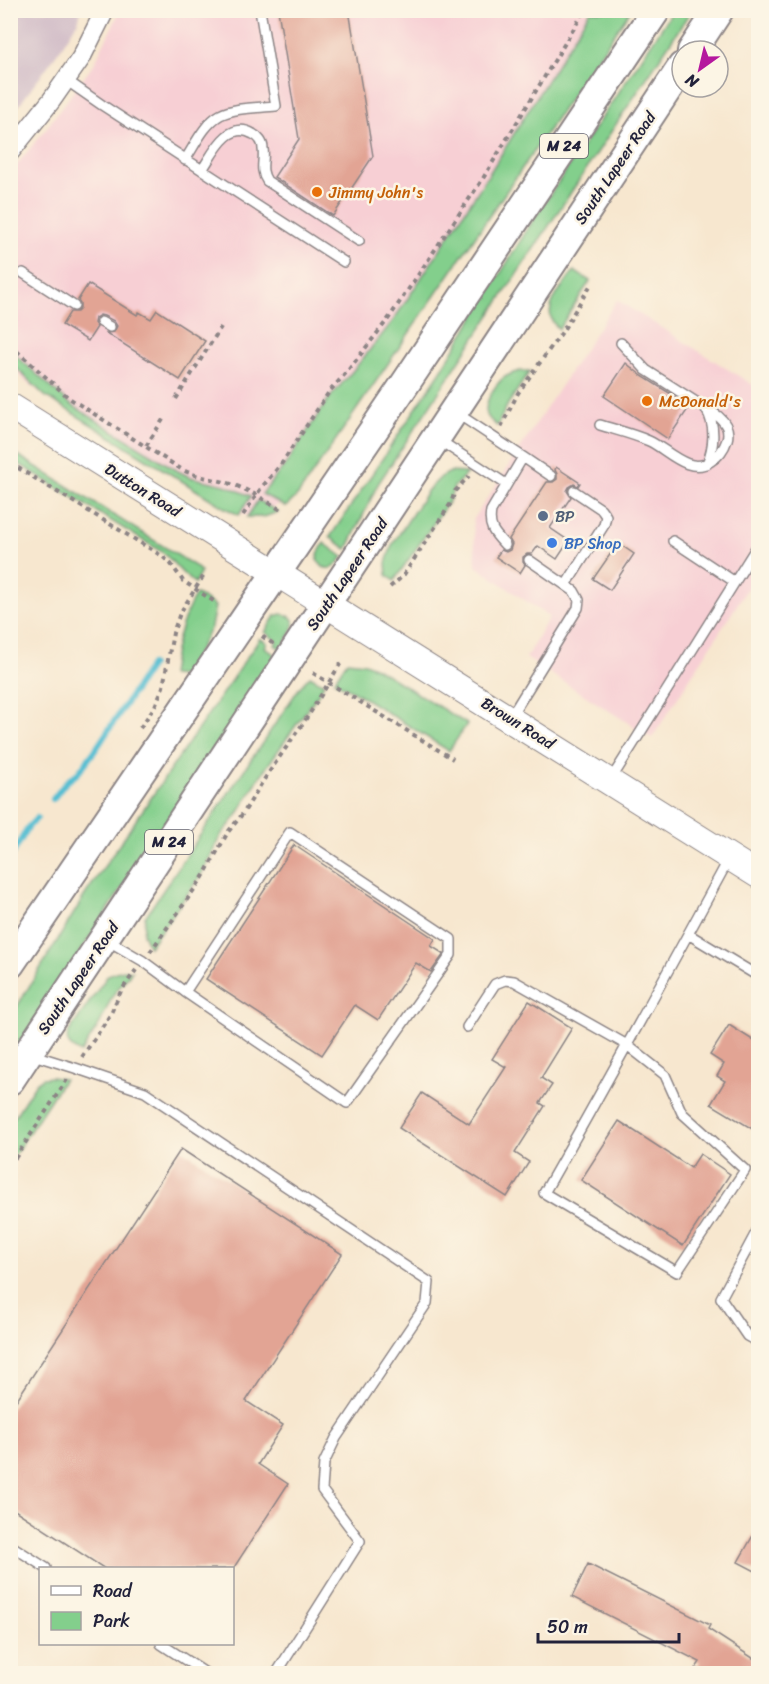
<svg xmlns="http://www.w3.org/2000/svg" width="769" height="1684" font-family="Sriracha,sans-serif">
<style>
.built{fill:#f7cfd4}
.industrial{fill:#d2bdc8}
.green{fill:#83cf8c;stroke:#527864;stroke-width:1.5}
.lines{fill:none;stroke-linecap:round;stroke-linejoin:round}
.stream{stroke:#55bed2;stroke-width:6}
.building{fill:#e2a494}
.lane-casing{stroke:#8c8485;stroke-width:12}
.street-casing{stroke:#8c8485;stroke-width:21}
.secondary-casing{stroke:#8c8485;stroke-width:28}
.primary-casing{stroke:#8c8485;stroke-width:32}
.path{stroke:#8c8485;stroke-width:4;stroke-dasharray:4.5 4.5;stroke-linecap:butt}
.lane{stroke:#fff;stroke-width:9}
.street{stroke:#fff;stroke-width:18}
.secondary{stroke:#fff;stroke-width:26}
.primary{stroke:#fff;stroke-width:28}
.food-dot{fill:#e8710a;stroke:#fcf5e5;stroke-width:2}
.service-dot{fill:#5c6f8a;stroke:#fcf5e5;stroke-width:2}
.shop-dot{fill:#3f7fe0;stroke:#fcf5e5;stroke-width:2}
.labels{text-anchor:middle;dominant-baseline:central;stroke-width:5;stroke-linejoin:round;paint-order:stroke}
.shield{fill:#fcf5e5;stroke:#63616e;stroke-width:1.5}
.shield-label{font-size:15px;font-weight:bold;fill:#22223b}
.street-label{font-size:16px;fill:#22223b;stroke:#fcf5e5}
.food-label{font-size:16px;fill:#c56008;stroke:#fcf5e5;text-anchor:start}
.service-label{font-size:16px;fill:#4e5e75;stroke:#fcf5e5;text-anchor:start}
.shop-label{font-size:16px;fill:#366cbe;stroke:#fcf5e5;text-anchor:start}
</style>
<rect width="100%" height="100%" fill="#fcf5e5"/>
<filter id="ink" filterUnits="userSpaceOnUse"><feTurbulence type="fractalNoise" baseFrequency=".0167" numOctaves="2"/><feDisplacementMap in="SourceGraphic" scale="12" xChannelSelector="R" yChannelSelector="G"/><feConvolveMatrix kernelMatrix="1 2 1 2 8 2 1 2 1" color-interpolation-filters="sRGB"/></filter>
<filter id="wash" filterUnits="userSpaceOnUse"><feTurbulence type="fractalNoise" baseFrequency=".008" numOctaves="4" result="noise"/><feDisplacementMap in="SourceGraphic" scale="24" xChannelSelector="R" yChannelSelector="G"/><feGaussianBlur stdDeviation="1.35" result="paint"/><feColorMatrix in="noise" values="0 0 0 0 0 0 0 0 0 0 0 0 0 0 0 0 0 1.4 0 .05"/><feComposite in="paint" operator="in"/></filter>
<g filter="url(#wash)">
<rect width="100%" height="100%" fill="#f7e7cf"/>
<!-- built -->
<path class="built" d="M120 11H623L292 492 279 504 264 514 250 516 239 513 201 494 40 392 25 381 11 366V172L48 126 94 64Z
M617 300 758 388V572L652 738 526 658 549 617 476 566 473 520Z"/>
<!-- industrial -->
<path class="industrial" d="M11 10 81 11 78 21 61 48 11 116Z"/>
<!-- green -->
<path class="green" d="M590 11H630L298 495 286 507 262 494 288 461 327 401 356 367 393 321 484 182Z
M673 11H691L378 484 347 549 330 537 441 371 535 217Z
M574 271 590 281 559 329C537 311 562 288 574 271Z
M10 350 70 404 178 471 190 477 225 485 251 496 239 515 225 508 45 396 11 363Z
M520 371H530L508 404 497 426C494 423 489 420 487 415 483 403 494 387 502 379 507 375 513 373 520 371Z
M11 451 195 566 201 572 195 583C181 575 174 561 162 552L11 459Z
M450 472 467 473 454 487 449 501 394 581 387 575 386 563 392 545 428 490 441 477Z
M258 500 278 512 264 517H247Z
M324 543 343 557C337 564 333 571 323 567L317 560 318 554Z
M196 594 215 606 211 627 185 676 171 675C175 645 181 620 196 594Z
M281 614C306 617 288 638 281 649L275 645 277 641 265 632 275 616Z
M260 638 267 643 265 647 276 656 11 1056 10 1018 85 895Z
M347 661 365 663 376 668 467 724 449 751 353 691 334 681Z
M310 676 324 684 318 694 259 778 236 817 221 835 201 875 149 947 143 934 145 917 300 687Z
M124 970 132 971 113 995 100 1023 81 1053C71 1048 65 1044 68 1033L108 975 116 972Z
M52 1077 64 1079 11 1160V1122L36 1083 43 1078Z"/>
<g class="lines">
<!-- stream -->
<path class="stream" d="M53 799 66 782 78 773 96 749 151 665
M10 858 29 826 37 818"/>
</g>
<g id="blocks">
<!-- building -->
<path class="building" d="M278 10H349L373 156 333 216 274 177 299 139Z
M88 284 137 315 139 312 151 319 157 310 205 341 180 380 106 333 114 332 117 326 114 321 104 316 100 315 95 318 94 323 97 327 88 341 62 325 70 312H77L80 309V303L78 300Z
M626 363 642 376 690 406 668 439 604 396Z
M556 467 580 483 578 486 574 484 569 487 567 491 571 497 550 528 569 541 557 559 538 546 532 554H527L523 557V562L525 565 520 573 496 557 501 550 506 552 510 550 512 544 509 539 547 482H553L557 479V474L555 470Z
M618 543 634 554 610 590 593 579Z
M294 845 435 939 431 946 444 954 431 972 416 963 378 1020 355 1005 322 1055 206 979Z
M529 1001 572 1028 541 1078 552 1085 540 1103 545 1106 515 1153 529 1162 507 1197 399 1128 422 1093 469 1124 506 1067 492 1059Z
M729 1025 759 1044V1133L711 1104 725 1081 717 1076 724 1064 710 1055Z
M619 1121 691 1168 700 1154 730 1174 683 1246 581 1180Z
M181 1149 342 1254 246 1401 283 1425 258 1464 288 1484 233 1569H105L10 1507V1410Z
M759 1525V1573L738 1562Z
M588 1564 710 1625 708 1629 759 1662V1674H704L696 1668 700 1662 572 1597Z"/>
</g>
</g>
<g filter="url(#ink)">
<use href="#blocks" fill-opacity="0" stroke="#8c8485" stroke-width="1.5"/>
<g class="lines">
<!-- lane casing -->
<g class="lane-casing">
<path id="lane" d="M66 80 102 105 344 262
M185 160C195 145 204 124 220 115 235 107 258 108 276 106L260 10
M202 170C213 154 228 119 253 134 259 137 263 143 263 149 265 161 259 169 267 181L359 241
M23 273 74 306
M101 322 110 327
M706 409C716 425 714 447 707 464
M455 412 523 457
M600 425C616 430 633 434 649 441 667 449 689 476 711 461 719 456 724 449 727 440 730 430 726 423 718 416L646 370 621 343
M439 440 506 484
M673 541 735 582
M505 545C494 533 488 527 491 511L523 457 551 476
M566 585 604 525 606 516 601 509 574 491
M510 718 578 608 579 600 574 591 529 560
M610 781 758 545
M688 934 758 976
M107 940 143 961 185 992 347 1103 451 955V939L290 832 185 992
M467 1027 495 984 505 980 514 981 627 1045 665 1075 682 1113 745 1170 677 1272 544 1193C607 1083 668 971 729 859
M30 1054 75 1068 145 1092 429 1282 427 1303 336 1438 324 1463 322 1490 360 1541 276 1674
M758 1229 721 1298 747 1336 758 1342
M10 1545 46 1568
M161 1644 207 1674"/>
</g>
<!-- street casing -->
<g class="street-casing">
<path id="street" d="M10 152 51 101 81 58 105 10"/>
</g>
<!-- secondary casing -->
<g class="secondary-casing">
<path id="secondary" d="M10 406 758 875"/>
</g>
<!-- primary casing -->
<g class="primary-casing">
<path id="primary" d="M692 51 719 10
M10 964 405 384 656 10
M10 1080 682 67"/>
</g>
<!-- path -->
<path class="path" d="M10 345 69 398 181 469C198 478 213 478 231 484 249 490 265 500 281 510
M176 399 221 327
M501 427 518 393 562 332 590 286
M146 446 164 418
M10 463 162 556 171 564 183 581 215 602
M243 515 262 487 282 463 329 392 346 373 389 318 482 180 585 10
M390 587 403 576 451 503 455 491 469 476
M262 636 272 643 271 644
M313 673 453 759
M140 728 155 706 163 687 173 633 180 613 204 575
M150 952 203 877 228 832 244 812 263 781 310 713 342 661
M82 1057 110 1015 121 991 136 970
M10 1166 68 1078"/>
<!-- lane -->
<use href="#lane" class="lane"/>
<!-- street -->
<use href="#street" class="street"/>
<!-- secondary -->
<use href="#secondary" class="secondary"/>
<!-- primary -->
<use href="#primary" class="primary"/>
</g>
</g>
<!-- markers -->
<g class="food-dot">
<circle cx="317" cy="192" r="6"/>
<circle cx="647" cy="401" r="6"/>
</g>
<circle class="service-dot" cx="543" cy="516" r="6"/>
<circle class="shop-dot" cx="552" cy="543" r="6"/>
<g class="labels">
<!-- shield labels -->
<g class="shield">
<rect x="540" y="134" width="48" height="24" rx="4.5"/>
<rect x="145" y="830" width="48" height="24" rx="4.5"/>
</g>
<g class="shield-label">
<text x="564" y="146">M 24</text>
<text x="169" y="842">M 24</text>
</g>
<!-- street labels -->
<g class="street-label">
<text transform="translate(615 168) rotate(-56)">South Lapeer Road</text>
<text transform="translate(143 490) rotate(32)">Dutton Road</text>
<text transform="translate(347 574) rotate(-56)">South Lapeer Road</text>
<text transform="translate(518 723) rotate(32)">Brown Road</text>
<text transform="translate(78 978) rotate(-56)">South Lapeer Road</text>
</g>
<!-- food labels -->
<g class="food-label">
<text x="329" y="192">Jimmy John's</text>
<text x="659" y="401">McDonald's</text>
</g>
<!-- service labels -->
<g class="service-label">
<text x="555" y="516">BP</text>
</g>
<!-- shop labels -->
<g class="shop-label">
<text x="564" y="543">BP Shop</text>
</g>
</g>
<!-- margin -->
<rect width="769" height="1684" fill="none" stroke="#fcf5e5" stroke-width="36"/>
<!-- legend -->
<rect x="39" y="1567" width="195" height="78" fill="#fcf5e5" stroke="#a5a1a1" stroke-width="1.5"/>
<rect x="51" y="1586" width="30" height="9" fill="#ffffff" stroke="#a5a1a1" stroke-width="1.5"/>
<text x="93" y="1597" font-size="18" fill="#22223b">Road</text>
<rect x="51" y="1612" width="30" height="18" fill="#83cf8c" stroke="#a5a1a1" stroke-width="1.5"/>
<text x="93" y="1627" font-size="18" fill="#22223b">Park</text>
<!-- north arrow -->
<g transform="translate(700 69) rotate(214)"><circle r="28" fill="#fcf5e5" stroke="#a5a1a1" stroke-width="1.5"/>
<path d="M0-4.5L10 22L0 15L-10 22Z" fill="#b5179e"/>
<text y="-9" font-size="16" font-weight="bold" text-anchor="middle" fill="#22223b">N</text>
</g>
<!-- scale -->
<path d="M538 1633v9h141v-9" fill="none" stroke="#22223b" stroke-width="3"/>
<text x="547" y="1633" font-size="18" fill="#22223b" stroke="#fcf5e5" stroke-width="4.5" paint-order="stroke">50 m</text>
</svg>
